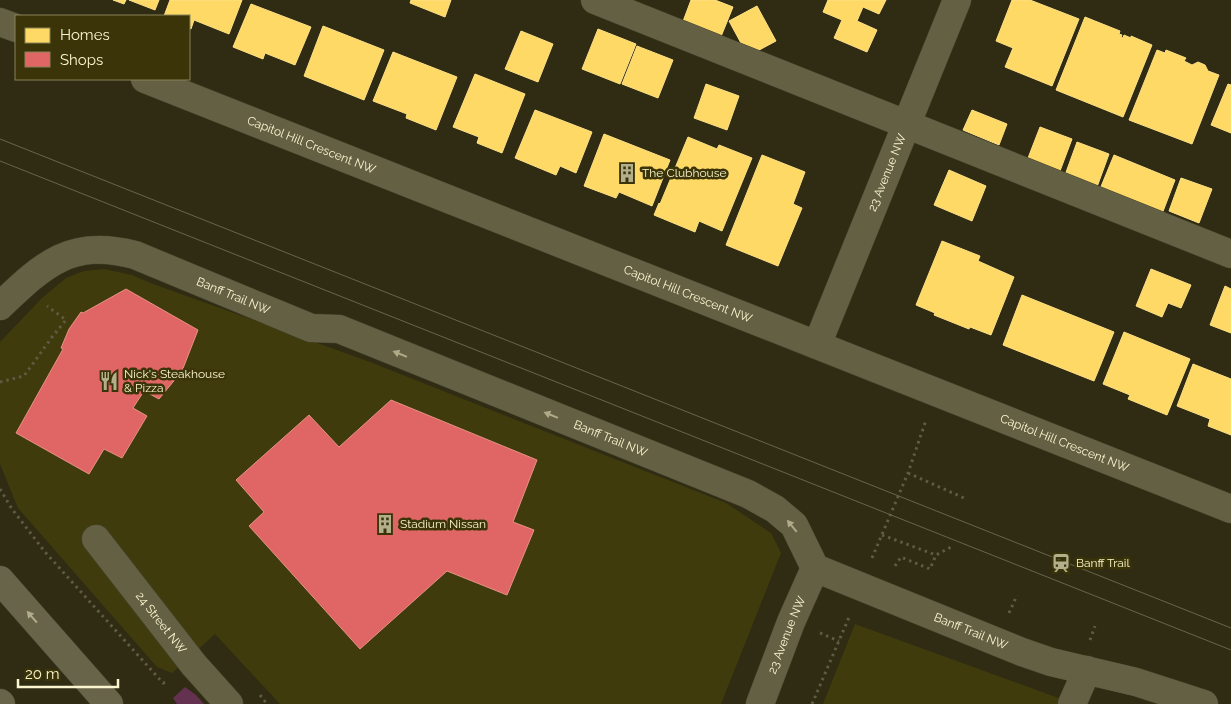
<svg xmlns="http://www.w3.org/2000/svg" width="1231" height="704" font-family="Raleway,sans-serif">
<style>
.built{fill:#403b0c}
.green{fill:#643150}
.homes{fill:#ffd966;stroke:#fee185}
.shops{fill:#e06666;stroke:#e89185}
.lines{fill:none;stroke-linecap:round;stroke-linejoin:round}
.minor-casing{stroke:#484632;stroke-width:29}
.highway-casing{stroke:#484632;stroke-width:29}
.path{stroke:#5f5b43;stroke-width:3;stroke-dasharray:2.5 4;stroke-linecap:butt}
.minor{stroke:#646043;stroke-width:28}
.highway{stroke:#686449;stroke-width:28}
.tram{stroke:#68644d;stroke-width:1}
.oneway{fill:#afaa88}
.oneway2{fill:#b1ac8c}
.labels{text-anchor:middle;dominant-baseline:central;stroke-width:5;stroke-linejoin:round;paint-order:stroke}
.street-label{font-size:12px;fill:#faf5ce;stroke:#3a3408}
.poi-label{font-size:12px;fill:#faf5ce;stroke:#3a3408;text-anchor:start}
</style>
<rect width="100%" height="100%" fill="#2f2c13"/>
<!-- built -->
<path class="built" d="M104 269 132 275 153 284 370 362 726 503 771 533 781 553 721 704H280L215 634 172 673 157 667 18 508 0 464V342L42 298 66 278 84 271Z
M855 624 1075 704H823Z"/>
<!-- green -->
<path class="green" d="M185 687 196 695 204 704H177L173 698Z"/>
<!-- homes -->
<path class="homes" d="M113 0H126L124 4Z
M129 0H159L155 10Z
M170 0H242L229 34 194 20 191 29 189 28V16H164Z
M411 0H451L445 17 410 3Z
M691 0H715L733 7 720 39 682 24Z
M828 0H886L879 14 863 7 857 21 877 30 867 52 834 38 842 20 823 12Z
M1012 0H1030L1079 19 1052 86 1005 67 1013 48 996 41Z
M251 4 311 27 295 65 265 53 263 59 233 47Z
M757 6 776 41 748 56 729 21Z
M1085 17 1120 31 1119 34 1122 35 1121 37 1123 38 1124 35 1131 38V36L1152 45 1123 117 1056 90Z
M323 26 384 50 364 100 304 76Z
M598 29 636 44 620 84 582 69Z
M521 31 553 44 538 82 505 69Z
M637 46 673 60 658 98 622 84Z
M1157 50 1165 53 1166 50 1186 58 1184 61 1192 65 1198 62 1205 65 1208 71 1219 75 1192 144 1129 120Z
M393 52 457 77 436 130 406 118 407 114 373 101Z
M475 74 525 94 502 153 477 143 479 137 453 127Z
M706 84 739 96 727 130 694 118Z
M1228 84 1231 85V133L1211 125Z
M535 110 592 132 576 173 560 166 556 175 515 158Z
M972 110 1007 124 999 145 963 130Z
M1040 127 1072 139 1060 171 1028 158Z
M604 134 670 160 652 206 619 192 616 198 584 186Z
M688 137 717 149 719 145 752 158 722 231 699 221 695 232 654 215 659 203 660 204Z
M1077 142 1109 154 1097 187 1065 175Z
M762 155 805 172 793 204 802 208 778 266 726 245Z
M1114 155 1175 180 1162 214 1100 189Z
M949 170 986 186 972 221 934 205Z
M1181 178 1212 189 1199 223 1169 211Z
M942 241 980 256 978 261 1014 277 991 335 970 327 969 329 934 315 935 313 916 305Z
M1151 269 1191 285 1181 308 1168 303 1162 317 1136 306Z
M1225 286 1231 289V333L1210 325Z
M1022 295 1114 332 1094 381 1003 345Z
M1124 332 1190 359 1167 415 1128 399 1130 395 1103 384Z
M1193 364 1231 379V435L1208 426 1210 419 1177 406Z"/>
<!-- shops -->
<path class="shops" d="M126 289 198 330 182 371 159 399 144 391 133 408 147 416 122 458 104 449 89 474 16 433 63 349 61 348 69 329 81 312 83 313Z
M391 400 537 460 513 522 534 530 507 595 447 571 360 649 249 526 264 512 236 480 309 415 339 447Z"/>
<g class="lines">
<!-- minor casing -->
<g class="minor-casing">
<g id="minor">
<path d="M595 0 1231 254"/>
<path d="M0 22 16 28"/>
<path id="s1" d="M145 79 1231 509"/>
<path id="s2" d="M0 306C44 264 71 238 135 255L311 328 339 329 748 494 775 509 794 525 815 568 1022 652 1051 662 1136 682 1204 704"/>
<path id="s3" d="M817 345 957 0"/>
<path id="s4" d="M96 539 194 665 229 704"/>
<path id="s5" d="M760 704 791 622 815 568"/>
<path d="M1072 704 1087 670"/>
</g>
</g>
<!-- highway casing -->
<g class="highway-casing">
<path id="highway" d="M0 580 109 704
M0 703 1 704"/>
</g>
<!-- path -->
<path class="path" d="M0 382 24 376 52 337 66 320 47 306
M908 473 964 498
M0 489 12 509 45 552 163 683 168 682
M882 535 936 555 953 546
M872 558 908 473 926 420
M895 566 901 557 930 569 936 555
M1009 613 1017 595
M820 633 839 641
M1090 640 1095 626
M260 695 267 704
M812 704 850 615"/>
<!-- minor -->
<use href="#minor" class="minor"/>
<!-- highway -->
<use href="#highway" class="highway"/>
<!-- tram -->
<path class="tram" d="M0 139 1231 628
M0 161 1231 650"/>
</g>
<!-- one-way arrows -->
<defs><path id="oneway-solid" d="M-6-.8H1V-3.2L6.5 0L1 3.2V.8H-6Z" transform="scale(1.25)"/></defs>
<g class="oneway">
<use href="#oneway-solid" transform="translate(400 354) rotate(-158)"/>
<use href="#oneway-solid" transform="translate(551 415) rotate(-158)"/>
<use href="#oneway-solid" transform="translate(792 526) rotate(-129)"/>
</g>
<use class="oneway2" href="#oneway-solid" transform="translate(32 617) rotate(-131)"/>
<!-- icons -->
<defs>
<g id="building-bare" transform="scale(1.5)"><path d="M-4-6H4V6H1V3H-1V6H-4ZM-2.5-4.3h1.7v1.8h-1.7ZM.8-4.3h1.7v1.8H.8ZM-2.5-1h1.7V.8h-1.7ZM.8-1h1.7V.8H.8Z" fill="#b3af8d" stroke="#3a3408" stroke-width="2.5" paint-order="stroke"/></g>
<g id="restaurant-bare" transform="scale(1.5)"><path d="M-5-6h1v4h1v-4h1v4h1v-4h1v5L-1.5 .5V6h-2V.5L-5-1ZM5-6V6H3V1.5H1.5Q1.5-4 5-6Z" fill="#b3af8d" stroke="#3a3408" stroke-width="2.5" paint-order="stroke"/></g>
<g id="station-bare" transform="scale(1.5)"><path d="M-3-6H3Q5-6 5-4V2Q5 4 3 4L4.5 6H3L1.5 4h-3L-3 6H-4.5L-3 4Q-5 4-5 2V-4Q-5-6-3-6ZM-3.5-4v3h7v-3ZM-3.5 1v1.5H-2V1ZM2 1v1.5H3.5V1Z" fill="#b3af8d" stroke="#3a3408" stroke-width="2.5" paint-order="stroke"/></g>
</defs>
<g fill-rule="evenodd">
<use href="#building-bare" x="627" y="173"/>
<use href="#restaurant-bare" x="109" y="381"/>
<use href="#building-bare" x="385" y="524"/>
<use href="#station-bare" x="1061" y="563"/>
</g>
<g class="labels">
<!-- street labels -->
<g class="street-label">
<text stroke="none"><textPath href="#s1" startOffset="179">Capitol Hill Crescent NW</textPath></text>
<text stroke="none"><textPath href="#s3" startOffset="186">23 Avenue NW</textPath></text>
<text stroke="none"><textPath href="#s1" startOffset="584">Capitol Hill Crescent NW</textPath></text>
<text stroke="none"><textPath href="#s2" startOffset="260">Banff Trail NW</textPath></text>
<text stroke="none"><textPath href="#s2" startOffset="665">Banff Trail NW</textPath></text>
<text stroke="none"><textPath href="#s1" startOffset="989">Capitol Hill Crescent NW</textPath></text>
<text stroke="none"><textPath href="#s4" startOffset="106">24 Street NW</textPath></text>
<text stroke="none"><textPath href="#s2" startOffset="1085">Banff Trail NW</textPath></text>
<text stroke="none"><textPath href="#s5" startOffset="74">23 Avenue NW</textPath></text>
</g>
<!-- poi labels -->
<g class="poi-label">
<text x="642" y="173">The Clubhouse</text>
<text x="124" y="374">Nick's Steakhouse<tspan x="124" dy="14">&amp; Pizza</tspan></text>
<text x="400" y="524">Stadium Nissan</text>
<text x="1076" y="563">Banff Trail</text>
</g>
</g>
<!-- legend -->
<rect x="15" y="15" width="175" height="65" fill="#3a3408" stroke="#878157"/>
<rect x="25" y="28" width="25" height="15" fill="#ffd966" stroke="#878157"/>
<text x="60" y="40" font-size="15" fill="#faf5ce">Homes</text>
<rect x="25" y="52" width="25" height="15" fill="#e06666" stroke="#878157"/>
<text x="60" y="65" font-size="15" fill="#faf5ce">Shops</text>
<!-- scale -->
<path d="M18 679v8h100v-8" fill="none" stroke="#faf5ce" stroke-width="2.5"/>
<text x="25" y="679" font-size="15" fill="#faf5ce" stroke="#3a3408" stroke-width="4" paint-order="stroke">20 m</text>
</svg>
